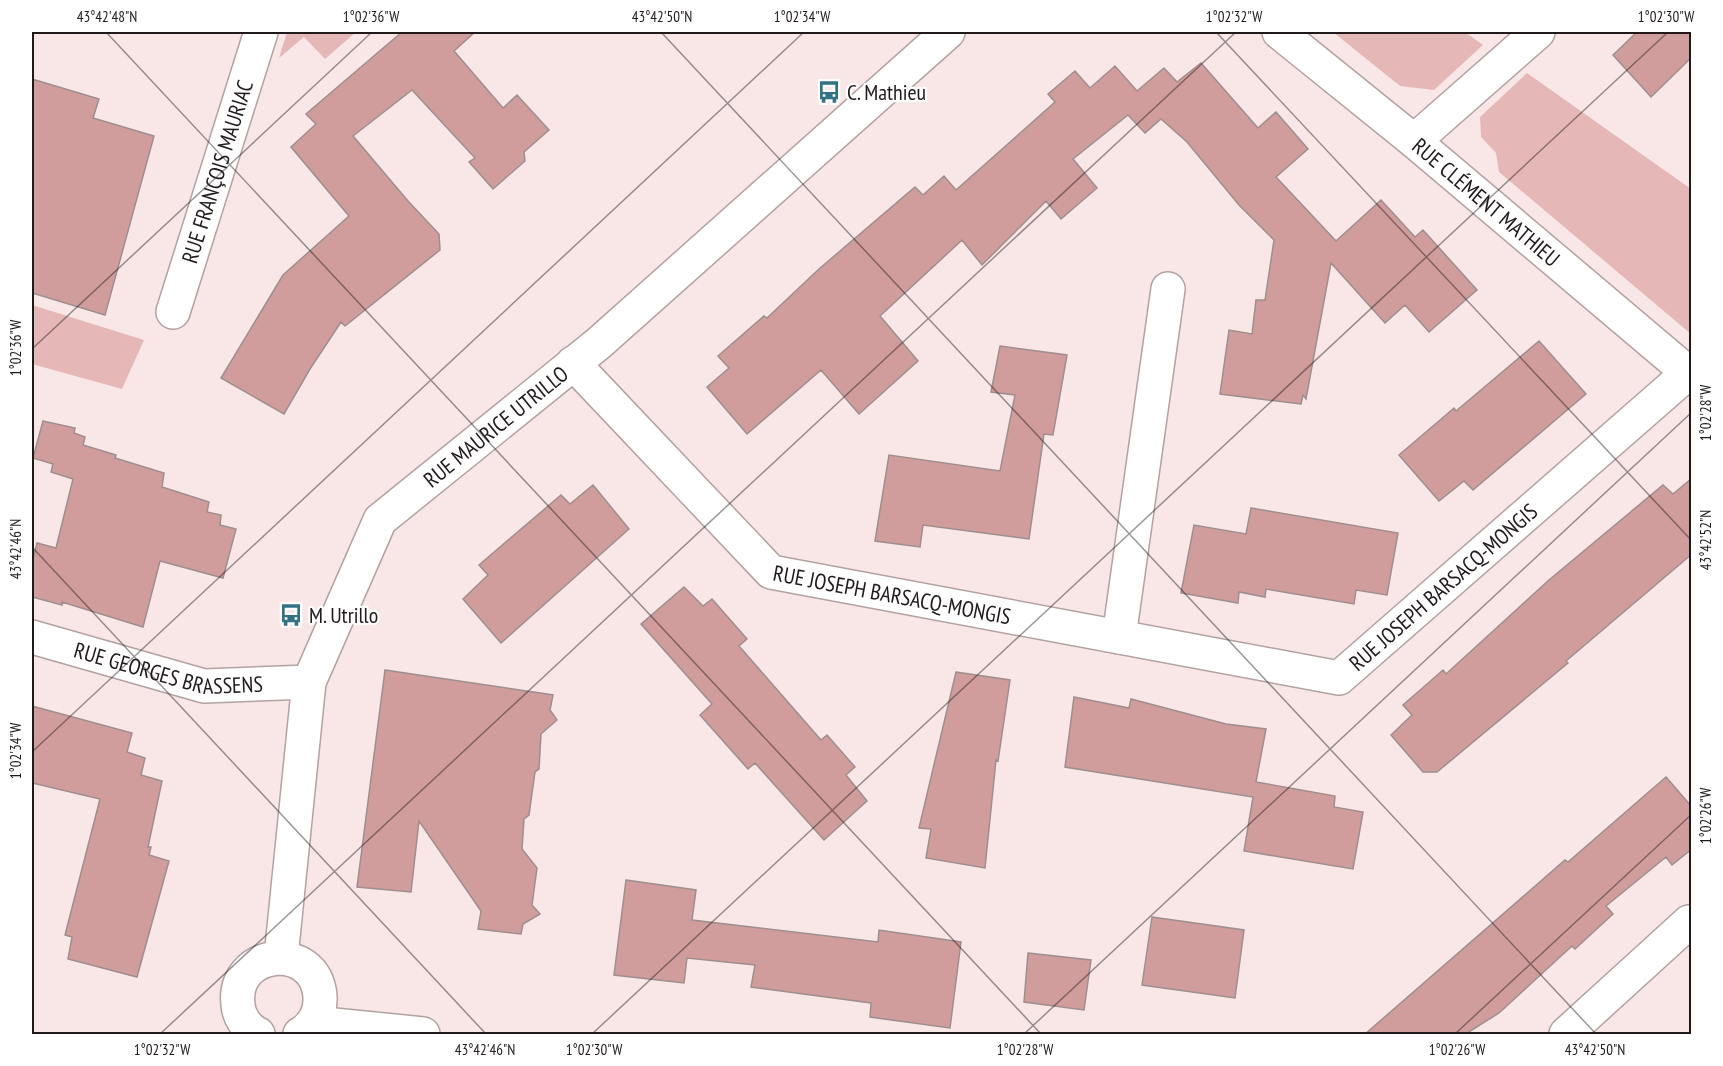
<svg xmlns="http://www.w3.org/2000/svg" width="1723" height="1066" font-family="'PT Sans Narrow',sans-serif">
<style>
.green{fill:#e5b8b7}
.building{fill:#d19d9c;stroke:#9e8e8e;stroke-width:1.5}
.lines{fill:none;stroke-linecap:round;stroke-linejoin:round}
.street-casing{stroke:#b2a2a1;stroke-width:36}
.street{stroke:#fff;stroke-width:33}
.ticks{fill:none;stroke:#201a1a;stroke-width:1.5;stroke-opacity:0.45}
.labels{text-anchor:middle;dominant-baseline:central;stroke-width:4.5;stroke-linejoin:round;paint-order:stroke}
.poi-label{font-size:22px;fill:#201a1a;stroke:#fff;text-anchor:start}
.street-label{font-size:22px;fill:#201a1a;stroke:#fff}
.neatline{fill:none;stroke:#201a1a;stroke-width:2}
.ticks-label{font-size:15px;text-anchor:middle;fill:#201a1a}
</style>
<rect width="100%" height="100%" fill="#f9e7e7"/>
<!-- green -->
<path class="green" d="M287 32H356L325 59 304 37 279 58Z
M1333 32H1465L1483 45 1434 90 1400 86Z
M1527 73 1691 189V334L1499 172 1496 153 1481 137 1480 117Z
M32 305 144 340 122 389 32 364Z"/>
<!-- building -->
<path class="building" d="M402 32H475L454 51 503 108 517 95 549 130 524 152 525 161 493 189 469 162 475 158 412 90 353 136 408 201 439 234 440 250 345 326 341 322 310 369 284 414 221 378 283 275 349 216 291 147 316 124 306 114Z
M1637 32H1692V57L1651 97 1613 55Z
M1201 63 1258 128 1276 112 1308 149 1276 177 1336 241 1381 200 1415 237 1423 230 1477 290 1429 332 1405 305 1385 323 1331 263 1306 399 1303 395 1301 404 1220 394 1229 330 1252 334 1256 300H1265L1274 240 1239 205 1187 142 1161 119 1145 133 1128 115 1073 159 1097 188 1061 219 1046 201 982 265 962 240 880 316 918 361 859 414 821 370 747 434 707 387 729 368 718 356 764 316 767 318 819 269 915 187 923 195 944 176 956 190 1055 102 1048 94 1075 71 1090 88 1115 66 1137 91 1164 68 1177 82Z
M32 79 99 99 93 118 154 136 105 315 32 293Z
M1539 341 1586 394 1473 490 1464 481 1439 501 1399 455 1454 408 1456 411Z
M1000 346 1067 355 1053 435 1044 434 1029 539 923 525 920 547 875 541 889 455 1000 471 1015 395 991 392Z
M43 421 75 428 74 433 85 437 83 445 116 455 115 458 164 473 162 487 209 502 207 512 221 515 220 525 236 529 223 578 160 561 143 627 62 602V605L32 597V563L37 543 56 548 73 479 51 472 53 464 33 458Z
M1692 478V554L1566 661 1568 663 1437 772H1423L1391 735 1412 715 1403 705 1443 670 1446 674 1549 580 1663 485 1673 494Z
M593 485 629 529 501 643 463 599 488 575 479 565 561 495 570 504Z
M1251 508 1398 533 1387 595 1356 590 1354 604 1266 589 1265 597 1239 592 1238 603 1181 593 1194 525 1246 534Z
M684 587 703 606 712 599 747 639 739 646 821 740 827 735 855 767 846 775 867 801 824 840 755 763 748 769 700 715 712 704 641 624Z
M385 670 553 695 550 710 557 720 541 734 539 769 535 772 529 815 524 819 522 849 537 868 532 905 540 914 523 924 521 934 478 929 481 911 419 821 411 892 357 887Z
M956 672 1010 680 998 761 996 760 985 868 926 858 931 829 919 828Z
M1074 697 1129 708 1131 699 1226 724 1266 729 1256 782 1335 796 1334 807 1363 812 1353 869 1244 851 1253 797 1065 767Z
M32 706 132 733 127 752 145 758 141 775 162 781 148 847H151L149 855 169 861 137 977 68 959 72 937 65 935 100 799 32 783Z
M1666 777 1692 807V849L1672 865 1666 857 1606 906 1613 914 1575 949 1572 946 1499 1013 1464 1035H1364L1565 860 1568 862Z
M626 880 696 890 692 920 878 942 879 930 961 942 950 1028 870 1017 871 1003 751 987 755 965 687 958 684 983 614 975Z
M1152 917 1244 930 1235 998 1142 985Z
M1028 953 1091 960 1084 1010 1024 1002Z"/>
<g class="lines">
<!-- street casing -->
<g class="street-casing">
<g id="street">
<path id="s1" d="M1279 32 1414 141 1692 376"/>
<path d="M1414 141 1538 32"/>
<path id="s2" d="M173 312 261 32"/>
<path id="s3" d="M573 363 771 572 1339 678 1688 373"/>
<path id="s4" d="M32 637 204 686 309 682"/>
<path d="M1119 637 1168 289"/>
<path id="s5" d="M281 957 309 682 380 520 599 343 948 32"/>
<path d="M314 1023 423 1034"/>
<path d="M258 1034C247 1029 239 1017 238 1005 231 949 315 940 320 996 321 1012 314 1026 300 1034"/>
<path d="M1566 1034 1689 922 1692 924"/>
</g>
</g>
<!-- street -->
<use href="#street" class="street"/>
</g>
<!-- ticks -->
<path class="ticks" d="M106 32 1041 1034M661 32 1596 1034M1216 32 1692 541M32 349 372 32M32 547 486 1034M32 752 804 32M160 1034 1236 32M592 1034 1668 32M1024 1034 1692 412M1455 1034 1692 814"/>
<!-- icons -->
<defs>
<g id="bus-bare" transform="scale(1.8)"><path d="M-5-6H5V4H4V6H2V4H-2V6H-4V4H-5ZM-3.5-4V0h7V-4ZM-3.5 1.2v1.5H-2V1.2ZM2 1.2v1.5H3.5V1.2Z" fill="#317285" stroke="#fff" stroke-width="2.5" paint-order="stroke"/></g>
</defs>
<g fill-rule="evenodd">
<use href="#bus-bare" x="829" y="92"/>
<use href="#bus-bare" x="291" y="615"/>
</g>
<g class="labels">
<!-- poi labels -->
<g class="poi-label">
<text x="847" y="92">C. Mathieu</text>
<text x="309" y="615">M. Utrillo</text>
</g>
<!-- street labels -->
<g class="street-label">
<text stroke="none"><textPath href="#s2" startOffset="147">RUE FRANÇOIS MAURIAC</textPath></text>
<text stroke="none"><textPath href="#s1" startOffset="268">RUE CLÉMENT MATHIEU</textPath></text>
<text stroke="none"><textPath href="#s5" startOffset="602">RUE MAURICE UTRILLO</textPath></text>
<text stroke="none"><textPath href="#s3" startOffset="1004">RUE JOSEPH BARSACQ-MONGIS</textPath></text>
<text stroke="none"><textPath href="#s3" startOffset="411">RUE JOSEPH BARSACQ-MONGIS</textPath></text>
<text stroke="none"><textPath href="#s4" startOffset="141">RUE GEORGES BRASSENS</textPath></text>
</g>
</g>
<!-- border -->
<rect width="1723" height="1066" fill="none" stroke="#ffffff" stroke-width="66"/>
<rect x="33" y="33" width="1657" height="1000" class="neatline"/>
<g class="ticks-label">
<text x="107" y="22">43°42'48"N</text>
<text x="371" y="22">1°02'36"W</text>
<text x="662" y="22">43°42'50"N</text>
<text x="802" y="22">1°02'34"W</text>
<text x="1234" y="22">1°02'32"W</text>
<text x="1666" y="22">1°02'30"W</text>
<text transform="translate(16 348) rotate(-90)" y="5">1°02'36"W</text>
<text transform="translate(1706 413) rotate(-90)" y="5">1°02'28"W</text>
<text transform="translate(1706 540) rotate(-90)" y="5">43°42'52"N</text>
<text transform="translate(16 549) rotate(-90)" y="5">43°42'46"N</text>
<text transform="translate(16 751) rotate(-90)" y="5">1°02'34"W</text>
<text transform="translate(1706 816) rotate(-90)" y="5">1°02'26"W</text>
<text x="162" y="1055">1°02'32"W</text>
<text x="485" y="1055">43°42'46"N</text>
<text x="594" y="1055">1°02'30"W</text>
<text x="1025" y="1055">1°02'28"W</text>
<text x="1457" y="1055">1°02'26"W</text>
<text x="1595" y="1055">43°42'50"N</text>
</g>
</svg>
